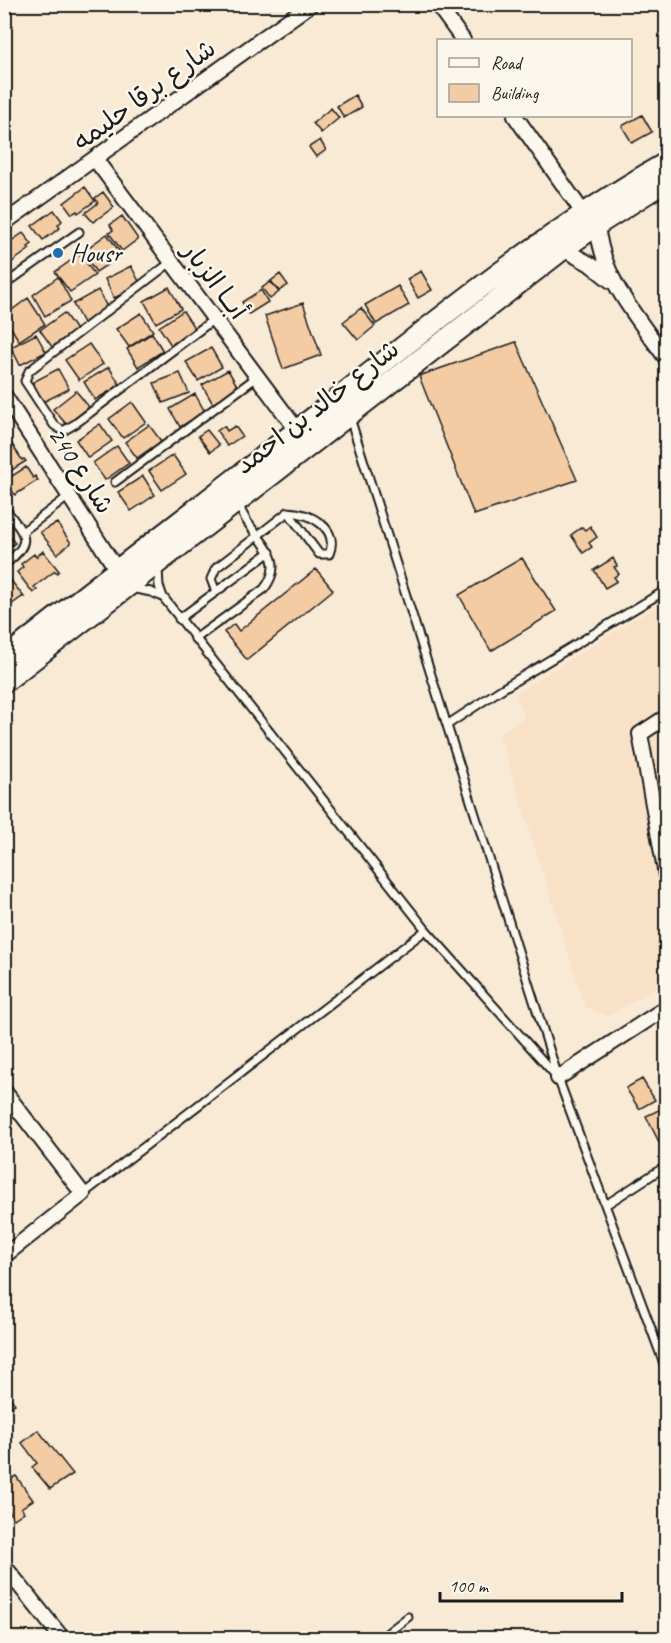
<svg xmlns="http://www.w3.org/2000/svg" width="671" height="1643" font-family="Caveat,'Playpen Sans Arabic',sans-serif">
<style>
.built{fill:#f8e1c7}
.building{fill:#f4cca3;stroke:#1c1c1c;stroke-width:1.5}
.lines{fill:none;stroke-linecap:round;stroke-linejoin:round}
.service-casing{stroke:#1c1c1c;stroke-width:11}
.minor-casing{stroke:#1c1c1c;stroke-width:18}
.secondary-casing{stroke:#1c1c1c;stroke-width:24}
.service{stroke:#fbf7ec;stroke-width:7}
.minor{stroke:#fbf7ec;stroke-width:14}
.secondary{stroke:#fbf7ec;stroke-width:20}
.poi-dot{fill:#1f6fb2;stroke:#fbf7ec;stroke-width:2}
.labels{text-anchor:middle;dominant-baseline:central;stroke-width:5;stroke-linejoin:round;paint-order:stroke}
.street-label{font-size:26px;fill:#1c1c1c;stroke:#fbf7ec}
.poi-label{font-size:26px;fill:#1c1c1c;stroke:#fbf7ec;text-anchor:start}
</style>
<rect width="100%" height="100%" fill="#f9ead6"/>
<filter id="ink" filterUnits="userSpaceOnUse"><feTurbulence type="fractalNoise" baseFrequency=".0167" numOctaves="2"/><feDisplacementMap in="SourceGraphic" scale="12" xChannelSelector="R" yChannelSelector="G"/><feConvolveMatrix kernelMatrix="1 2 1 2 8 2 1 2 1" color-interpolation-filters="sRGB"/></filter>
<g filter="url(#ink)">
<!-- built -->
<path class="built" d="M666 600V981L609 1016 585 1007 499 734 524 718 516 693Z"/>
<!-- building -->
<path class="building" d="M355 95 362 107 344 118 337 106Z
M331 108 339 118 321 133 313 123Z
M642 115 652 132 632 143 622 126Z
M320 140 326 150 316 157 309 147Z
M85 187 95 201 78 213 77 211 72 214 64 203Z
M103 192 114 207 93 222 85 213 98 203 95 198Z
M54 210 62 221 58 225 60 228 43 240 32 226Z
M122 216 138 239 122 251 109 233 113 230 110 225Z
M23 233 32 244 28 247 30 249 12 262 4 252V246Z
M107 234 122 255 96 272 82 252Z
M80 254 95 275 70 292 55 272Z
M131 266 141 285 114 298 105 279Z
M421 271 432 290 418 298 407 279Z
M280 274 288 285 279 291 271 281Z
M58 277 71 301 45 316 33 295Z
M270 282 279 292 270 299 262 288Z
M398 286 409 305 376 324 365 305Z
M169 287 181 309 156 323 144 301Z
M98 290 108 309 83 323 73 304Z
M261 290 268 302 249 314 242 302Z
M28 298 45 324 19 341 4 316Z
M303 303 321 355 283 369 265 316Z
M361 308 375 326 358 340 343 322Z
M183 311 195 329 171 345 159 327Z
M64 313 76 330 52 347 40 330Z
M141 313 153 331 129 347 116 329Z
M152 333 163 351 138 367 127 349Z
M36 334 46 352 20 365 11 347Z
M516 342 577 480 474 515 419 376Z
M89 344 103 364 79 380 65 360Z
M211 348 222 367 198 381 186 362Z
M109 367 120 385 95 400 84 382Z
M58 369 69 389 43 402 33 382Z
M228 370 239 389 213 404 202 385Z
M180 373 189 393 163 403 154 383Z
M76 391 89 407 67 425 53 409Z
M195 394 205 412 180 427 170 409Z
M132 402 146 422 123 438 109 419Z
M100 424 112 441 88 458 76 440Z
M149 425 161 441 137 458 125 442Z
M224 426 227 431 235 426 242 436 227 446 217 431Z
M207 430 219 445 210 452 198 436Z
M8 434 10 437 8 438 22 460 24 459 26 461 4 475V436Z
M117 446 129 463 105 480 93 463Z
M173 455 186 474 162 490 149 471Z
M26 467 33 478 35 476 38 480 15 495 10 488 8 490 4 481Z
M143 476 155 495 131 511 118 492Z
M57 523 71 543 57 554 40 532Z
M590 526 597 537 589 543 592 547 583 553 571 535 582 527 585 530Z
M4 530 15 543 5 550 4 549Z
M43 551 59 571 57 573 55 571 34 587 37 590 33 593 17 572 23 567 21 564 34 554 36 557Z
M522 558 556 611 491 651 459 595Z
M613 558 617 566 614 567 619 574 614 577 617 581 605 588 594 570Z
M316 569 333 590 247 660 224 632 234 624 239 631Z
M9 578 24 597H22L4 610V582Z
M666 742V769L662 743Z
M642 1079 655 1100 639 1109 626 1088Z
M665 1107 666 1111V1146L662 1148 646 1116Z
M4 1389 15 1404 4 1411Z
M38 1430 73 1474 50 1489 32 1467 37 1463 22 1443Z
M16 1476 33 1500 21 1508 24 1512 14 1519 4 1504V1484Z"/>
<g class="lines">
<!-- service casing -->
<g class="service-casing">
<path id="service" d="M171 262 29 371 25 381 54 425 63 431 75 424 214 319
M4 285 79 232
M350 418 557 1074
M115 482 257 377
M4 507C24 535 36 540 4 565
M22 532 69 496
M158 569 159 586 163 597 426 930 558 1078 666 1369
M131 588 151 592 163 597
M216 592 211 579 216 568 288 512C310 513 340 528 329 554H319L288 512
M179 619 270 552
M195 639 264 589C292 553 247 537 239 504
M447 725 500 690 666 590
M83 1194 426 930
M607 1204 666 1166
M381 1638 408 1617"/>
</g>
<!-- minor casing -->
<g class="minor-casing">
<path id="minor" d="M437 4 463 40
M515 116 584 214
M95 159 297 430
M4 223 311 4
M597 225C603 280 635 314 666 358
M563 249 590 264 611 281
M4 395 117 570
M666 717 640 734 666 875
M558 1078 666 1008
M4 1091 83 1194 4 1256
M4 1566 62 1638"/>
</g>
<!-- secondary casing -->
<g class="secondary-casing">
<path id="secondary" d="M4 659C111 574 220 491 327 407 436 321 545 232 666 163
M4 682 563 249 597 225 666 181"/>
</g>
<!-- service -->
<use href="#service" class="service"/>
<!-- minor -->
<use href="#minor" class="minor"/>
<!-- secondary -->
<use href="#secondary" class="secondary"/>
</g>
</g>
<!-- markers -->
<circle class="poi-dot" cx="58" cy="253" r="6"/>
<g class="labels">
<!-- street labels -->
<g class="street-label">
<text transform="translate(144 95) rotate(-36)">شارع برقا حليمه</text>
<text transform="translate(215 281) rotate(53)">أبــا الزبار</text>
<text transform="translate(317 407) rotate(-38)">شارع خالد بن احمد</text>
<text transform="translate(81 470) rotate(57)">شارع 240</text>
</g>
<!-- poi labels -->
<g class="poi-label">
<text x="70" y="253">Housr</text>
</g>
</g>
<!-- margin -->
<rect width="671" height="1643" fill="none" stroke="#fbf7ec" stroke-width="24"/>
<rect x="12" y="12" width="647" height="1619" fill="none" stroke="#1c1c1c" stroke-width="2" filter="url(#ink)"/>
<!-- legend -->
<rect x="437" y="39" width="195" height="78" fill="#fbf7ec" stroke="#a29f99" stroke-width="1.5"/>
<rect x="449" y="58" width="30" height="9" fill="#fbf7ec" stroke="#a29f99" stroke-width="1.5"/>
<text x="491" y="69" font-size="18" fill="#1c1c1c">Road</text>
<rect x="449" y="84" width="30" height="18" fill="#f4cca3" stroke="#a29f99" stroke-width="1.5"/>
<text x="491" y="99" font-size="18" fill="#1c1c1c">Building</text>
<!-- scale -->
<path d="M440 1592v9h182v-9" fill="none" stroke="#1c1c1c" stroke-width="3"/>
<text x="449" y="1592" font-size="18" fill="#1c1c1c" stroke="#fbf7ec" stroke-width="4.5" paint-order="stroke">100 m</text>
</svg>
